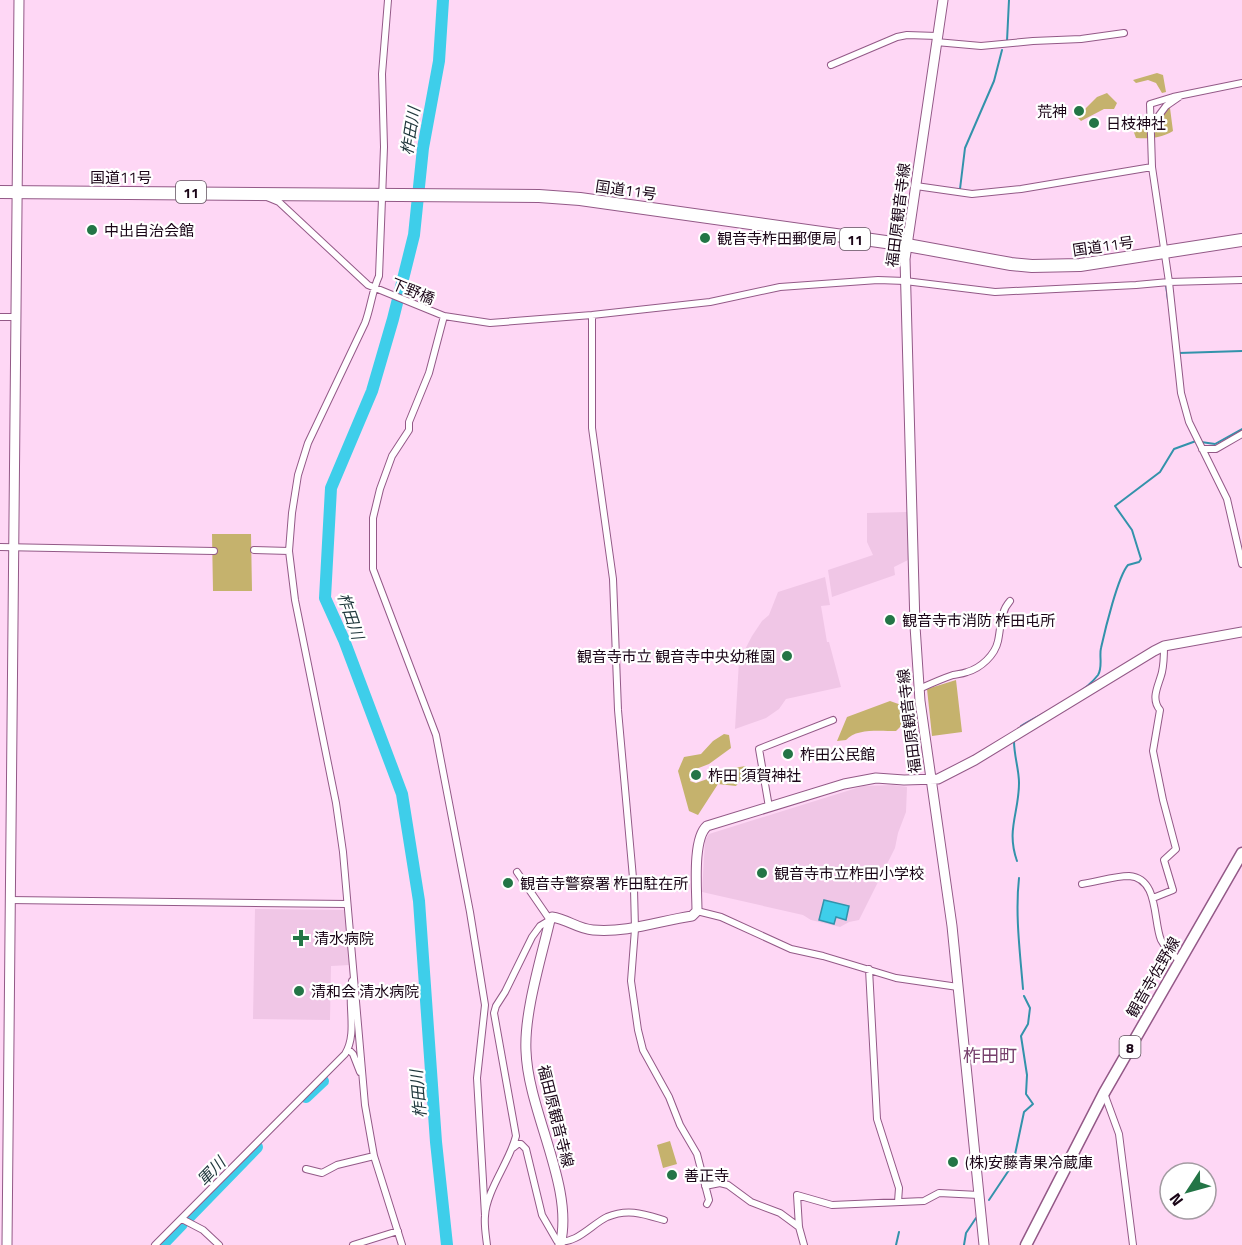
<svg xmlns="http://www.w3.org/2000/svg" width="1242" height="1245" font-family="'Titillium Web','Noto Sans JP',sans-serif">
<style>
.built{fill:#f0c6e6}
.green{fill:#c5b26d}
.water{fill:#3eceea;stroke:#3392ab;stroke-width:1.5}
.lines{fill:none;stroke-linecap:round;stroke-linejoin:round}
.stream{stroke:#3392ab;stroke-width:2}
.river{stroke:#3eceea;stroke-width:12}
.street-casing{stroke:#935987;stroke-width:8}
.secondary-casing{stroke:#935987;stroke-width:11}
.primary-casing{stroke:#935987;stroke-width:13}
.highway-casing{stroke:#935987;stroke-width:14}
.street{stroke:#fff;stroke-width:6}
.secondary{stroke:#fff;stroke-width:9}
.primary{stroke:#fff;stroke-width:10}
.highway{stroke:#fff;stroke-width:12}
.poi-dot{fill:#237546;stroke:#fff;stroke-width:2}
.labels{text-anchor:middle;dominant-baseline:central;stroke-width:4.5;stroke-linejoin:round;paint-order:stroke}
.shield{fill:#fff;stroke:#5f505d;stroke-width:1.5}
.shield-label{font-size:14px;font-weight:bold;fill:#1a0517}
.poi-label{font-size:15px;fill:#1a0517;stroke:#fff;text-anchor:start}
.street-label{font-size:15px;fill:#1a0517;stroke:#fff}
.water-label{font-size:16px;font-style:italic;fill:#1e363b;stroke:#fff}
.quarter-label{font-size:18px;fill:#77406d;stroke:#fff}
</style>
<rect width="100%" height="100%" fill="#fed7f5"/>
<!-- built -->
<path class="built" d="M907 512 908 560 894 567 895 575 832 597 828 570 873 555 867 542V513Z
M825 577 830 605 821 606 827 642H829L841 687 786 699 779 709 766 718 735 729 739 661 752 636 762 621 769 615 778 592Z
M893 785 907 787 906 812 898 833 895 848 859 920 849 922 840 927 811 920 803 915 702 892 705 840 709 834 863 786Z
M255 909 346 910 350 965 331 966 330 1020 253 1019Z"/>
<!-- green -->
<path class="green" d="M1157 73 1163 75 1166 92 1162 93 1156 83 1148 80 1136 83 1133 80Z
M1107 93 1117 103 1114 109H1104L1081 121 1077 117 1097 97Z
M1166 108H1170L1173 131C1161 138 1150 139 1136 138L1132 127 1136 124 1153 134Z
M212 534H251L252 591H213Z
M956 680 962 732 932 736 927 689Z
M890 701 907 707 908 719 896 731C881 731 856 728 846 740L837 741 847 717Z
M724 734 729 735 731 748 709 764 696 769 690 781 696 783 713 777 722 780 733 768 746 766 744 776 736 786 718 784 698 815 689 811 678 771 684 757 701 754 713 741Z
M670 1141 677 1164 663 1168 657 1145Z"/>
<!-- water -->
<path class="water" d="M824 900 849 906 846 920 836 917 834 924 819 920Z"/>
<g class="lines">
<!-- stream -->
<path class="stream" d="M1007 41 1009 0
M960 189 965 148 994 81 1002 50
M1166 285 1168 300
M1179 353 1242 351
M1201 442 1215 444 1242 429
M1021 726C1044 712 1082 696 1098 675 1103 667 1099 656 1101 648 1105 630 1118 576 1128 565L1139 562 1141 559 1132 530 1115 506 1160 472 1174 449 1196 441
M1014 741C1014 756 1019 769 1019 783 1019 813 1006 830 1017 861
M1019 878C1015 914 1020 952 1023 989
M989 1200 1013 1164 1024 1112 1033 1104 1026 1094 1027 1075 1021 1036 1028 1024 1030 1008 1024 996
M896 1245 899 1232
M964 1245 966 1233 976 1218"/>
<!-- river -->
<path class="river" d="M443 0 439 61 423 148 414 235 393 319 372 391 331 488 325 598 344 640 402 794 419 901 436 1142 447 1245
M306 1097 323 1081
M189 1217 257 1147
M162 1245 182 1224"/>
<!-- street casing -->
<g class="street-casing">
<path id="street" d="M388 0 382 74 384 147 379 276C372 291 371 307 365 323L308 443 298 475 292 513 289 551 295 600 336 803 343 852 365 1105 374 1156 402 1245
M936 42 981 46 1033 41 1081 39 1124 33
M831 65 897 37 907 35 937 36
M1242 83 1173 97 1150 104 1152 167 1169 282 1181 393 1189 422 1227 499 1242 564
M1151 126 1166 106 1179 97
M916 186 972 194 1021 189 1152 167
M267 197 279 202 368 285 444 316 490 323 592 315 710 302 780 287 878 280 905 281 995 292 1136 285 1169 282 1242 280
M592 315V428L613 579 618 710 634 889 635 929 631 981 638 1030 643 1050 669 1097 680 1125 697 1154 709 1200 707 1204
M444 316 429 373 409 422V430L392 456 380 489 373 518V569L436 735 470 912 485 1005 477 1078 485 1215
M0 317H16
M1202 449H1216L1242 434
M0 547 214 551
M254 550 289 551
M919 689C930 684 941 679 953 675 958 674 962 674 967 672 981 668 995 655 998 641 1001 627 1000 612 1010 601
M769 807 759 749 833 720
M1082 884C1097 882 1114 876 1129 876 1159 878 1153 921 1161 940 1165 948 1173 955 1180 961
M1153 898 1173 890 1164 860 1176 849 1163 800 1153 751 1160 710C1150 698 1159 685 1162 672 1164 663 1164 655 1164 646
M9 900 347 904
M697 911 721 917 791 949 823 956 896 978 958 987
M869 969 877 1119 899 1188 898 1202
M348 1049 353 1054 360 1072
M1104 1093 1119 1134 1133 1245
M513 1148 518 1144H521L526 1149 542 1215 557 1241C576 1245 592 1224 607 1217 628 1208 644 1214 664 1220
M306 1169 322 1173 337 1165 374 1156
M705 1186 720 1183 728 1185 751 1202 780 1213 799 1227
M182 1219 203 1230 219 1245
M155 1245 345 1054C358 1033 347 1005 352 981
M353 1245 398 1231
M487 1245C486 1236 484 1225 485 1216 486 1191 510 1161 516 1136L494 1013 496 1006 505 992 532 937 540 926 550 920 517 872
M804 1245 799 1227 797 1195 832 1205 924 1201 939 1193 979 1195"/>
</g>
<!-- secondary casing -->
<g class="secondary-casing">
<path id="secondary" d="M943 0 905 259 915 626 920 701 952 926 984 1245
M7 1245 19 0
M560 1245C575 1188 528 1112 526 1051 524 1013 541 959 550 920L552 917C567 919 578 929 593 930 627 933 659 921 692 916L697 911C697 891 692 839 707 826L844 784 876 778 904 780 938 779 975 760 1154 651 1164 646 1242 632"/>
</g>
<!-- primary casing -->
<g class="primary-casing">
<path id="primary" d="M1026 1245 1104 1093 1242 853"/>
</g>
<!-- highway casing -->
<g class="highway-casing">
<path id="highway" d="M0 192 539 196 580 199 907 245 1011 264 1032 266 1080 265 1242 240"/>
</g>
<!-- street -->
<use href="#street" class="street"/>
<!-- secondary -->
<use href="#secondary" class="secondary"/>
<!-- primary -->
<use href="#primary" class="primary"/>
<!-- highway -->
<use href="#highway" class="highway"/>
</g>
<!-- markers -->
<g class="poi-dot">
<circle cx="1079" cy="111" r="6"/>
<circle cx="1094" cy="123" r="6"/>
<circle cx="92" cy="230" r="6"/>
<circle cx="705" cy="238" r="6"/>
<circle cx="890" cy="620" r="6"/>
<circle cx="787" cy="656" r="6"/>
<circle cx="788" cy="754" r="6"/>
<circle cx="696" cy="775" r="6"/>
<circle cx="762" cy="873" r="6"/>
<circle cx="508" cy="883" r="6"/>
<path d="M298 929h6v6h6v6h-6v6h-6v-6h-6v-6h6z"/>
<circle cx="299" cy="991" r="6"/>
<circle cx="953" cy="1162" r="6"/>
<circle cx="672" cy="1175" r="6"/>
</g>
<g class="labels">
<!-- shield labels -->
<g class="shield">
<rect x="176" y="181" width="30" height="22" rx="4.5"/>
<rect x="840" y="228" width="30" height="22" rx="4.5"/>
<rect x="1119.5" y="1036" width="21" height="22" rx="4.5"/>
</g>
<g class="shield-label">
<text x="191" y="192">11</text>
<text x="855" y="239">11</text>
<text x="1130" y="1047">8</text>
</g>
<!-- poi labels -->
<g class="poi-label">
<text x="1067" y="111" text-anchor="end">荒神</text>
<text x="1106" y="123">日枝神社</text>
<text x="104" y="230">中出自治会館</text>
<text x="717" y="238">観音寺柞田郵便局</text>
<text x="902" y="620">観音寺市消防 柞田屯所</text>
<text x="775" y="656" text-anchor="end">観音寺市立 観音寺中央幼稚園</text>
<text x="800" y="754">柞田公民館</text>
<text x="708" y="775">柞田 須賀神社</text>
<text x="774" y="873">観音寺市立柞田小学校</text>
<text x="520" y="883">観音寺警察署 柞田駐在所</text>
<text x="314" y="938">清水病院</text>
<text x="311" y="991">清和会 清水病院</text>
<text x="965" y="1162">(株)安藤青果冷蔵庫</text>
<text x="684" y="1175">善正寺</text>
</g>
<!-- street labels -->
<g class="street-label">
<text x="121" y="177">国道11号</text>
<text transform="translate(626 190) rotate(8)">国道11号</text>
<text transform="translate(898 215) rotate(-83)">福田原観音寺線</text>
<text transform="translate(1103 246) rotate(-8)">国道11号</text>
<text transform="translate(413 291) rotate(22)">下野橋</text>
<text transform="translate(909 721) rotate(-97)">福田原観音寺線</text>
<text transform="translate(1153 977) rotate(-60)">観音寺佐野線</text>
<text transform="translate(556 1116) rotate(76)">福田原観音寺線</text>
</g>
<!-- water labels -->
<g class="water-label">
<text transform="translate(410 131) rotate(-81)">柞田川</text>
<text transform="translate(351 616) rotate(71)">柞田川</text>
<text transform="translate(418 1094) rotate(-95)">柞田川</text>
<text transform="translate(211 1171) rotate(-46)">軍川</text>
</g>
<!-- quarter labels -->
<g class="quarter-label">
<text x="990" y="1055">柞田町</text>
</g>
</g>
<!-- north arrow -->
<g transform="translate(1188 1191) rotate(234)"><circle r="28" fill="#ffffff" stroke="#a39ba2" stroke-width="1.5"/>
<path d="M0-4.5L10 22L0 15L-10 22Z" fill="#237546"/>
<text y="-9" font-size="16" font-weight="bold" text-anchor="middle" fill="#1a0517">N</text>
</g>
</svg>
